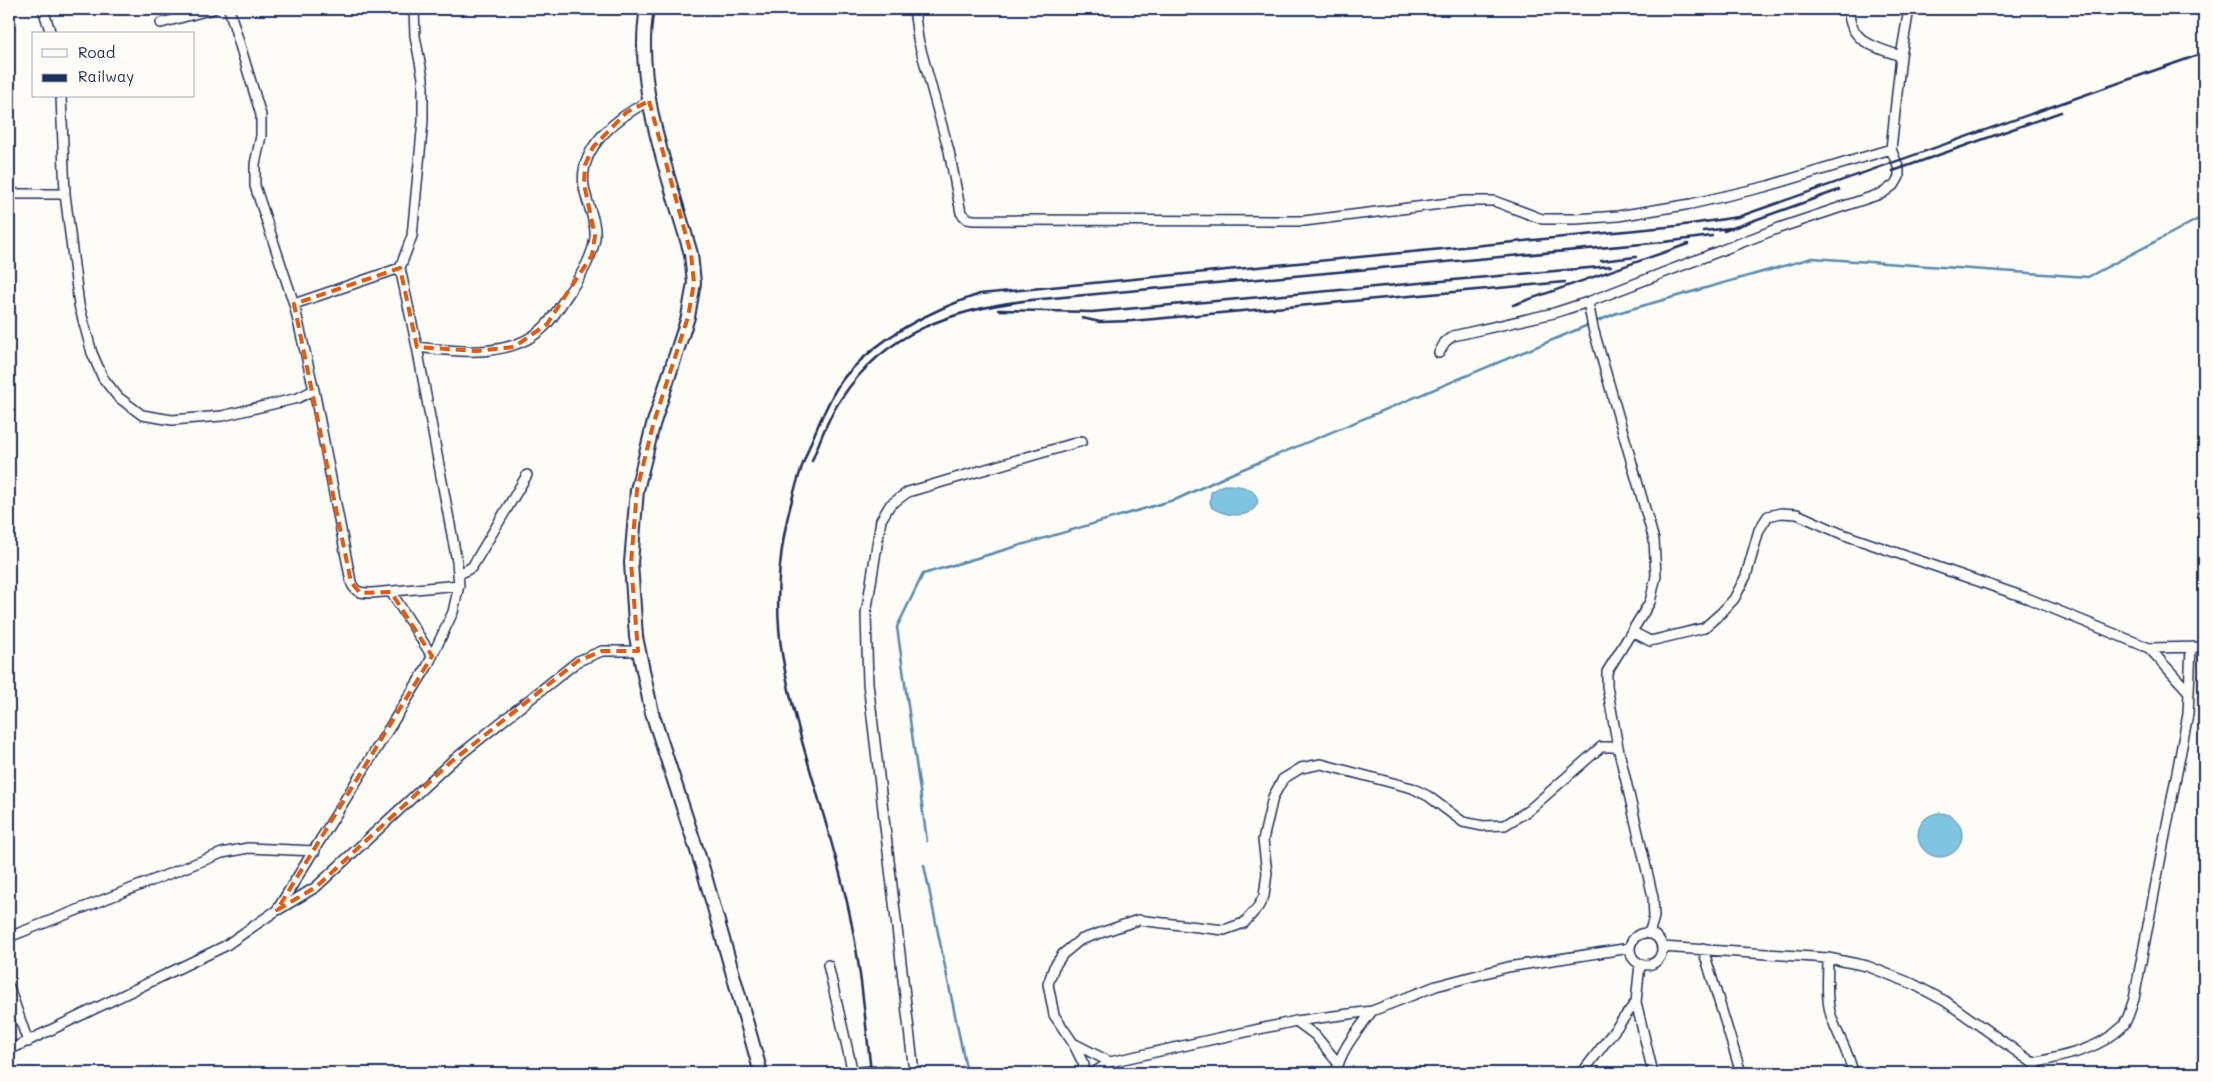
<svg xmlns="http://www.w3.org/2000/svg" width="2213" height="1082" font-family="Mali,sans-serif">
<style>
.water{fill:#7fc4e0;stroke:#5788ac}
.lines{fill:none;stroke-linecap:round;stroke-linejoin:round}
.stream{stroke:#5788ac;stroke-width:2.5}
.street-casing{stroke:#1b2f5e;stroke-width:12}
.secondary-casing{stroke:#1b2f5e;stroke-width:16}
.street{stroke:#fdfcf7;stroke-width:9}
.secondary{stroke:#fdfcf7;stroke-width:12}
.rail{stroke:#1b2f5e;stroke-width:2.5}
.marked{fill:none;stroke:#e8590c;stroke-width:4;stroke-dasharray:10 6;stroke-linejoin:round}
</style>
<rect width="100%" height="100%" fill="#fdfcf7"/>
<filter id="ink" filterUnits="userSpaceOnUse"><feTurbulence type="fractalNoise" baseFrequency=".02" numOctaves="2"/><feDisplacementMap in="SourceGraphic" scale="10" xChannelSelector="R" yChannelSelector="G"/><feConvolveMatrix kernelMatrix="1 2 1 2 8 2 1 2 1" color-interpolation-filters="sRGB"/></filter>
<g filter="url(#ink)">
<!-- water -->
<path class="water" d="M1223 485C1281 483 1258 533 1212 508L1210 503 1211 492Z
M1918 835a22 22 0 1 1 44 0a22 22 0 1 1-44 0Z"/>
<g class="lines">
<!-- stream -->
<path class="stream" d="M927 841 897 627 923 574 1177 499 1231 474 1617 313 1812 258 2088 277 2204 216
M924 865 967 1073"/>
<!-- street casing -->
<g class="street-casing">
<path id="street" d="M43 9 51 34
M229 9 261 115V136L255 164V186L294 304 314 390 351 582C355 593 361 593 372 593L459 585
M914 9 918 39 949 151 961 213 967 219 974 220 1304 221 1465 201H1494L1542 219H1576L1618 216 1691 204 1768 186 1891 149
M1849 9C1848 41 1875 48 1901 56
M161 23 213 9
M61 96 65 194 79 305 92 353 103 378 118 397 142 415 172 420 222 416 298 398 314 390
M9 194H65
M1588 302 1593 328 1654 540 1656 576 1650 602 1607 672V686L1618 747 1653 897 1654 917 1649 934
M294 304 400 268
M417 347C460 352 515 359 547 324 555 315 562 303 569 293 580 276 592 259 595 238 597 221 586 203 584 186 578 147 619 116 649 101
M1439 353 1445 342 1453 336 1554 313 1588 302 1779 228 1883 193 1895 184 1899 177V169L1891 149 1901 56 1909 9
M458 575 472 567 527 475
M391 592 432 656
M1633 632 1650 641 1704 628 1721 613 1734 599 1746 576 1759 530 1768 516 1781 513 1797 514 1842 534 2027 598 2149 648 2204 647
M2149 648 2188 691
M278 910 316 887 451 762 578 661 602 651H638
M1630 949a16 16 0 1 1 32 0a16 16 0 1 1-32 0Z
M9 937 222 853 248 848 315 851
M1662 947 1828 958 1867 966 1913 984 1945 1001 2033 1063C2064 1056 2098 1050 2122 1027 2128 1021 2131 1007 2134 999L2188 714 2191 648
M1703 949 1741 1073
M1828 958C1828 979 1825 1002 1833 1021 1840 1040 1849 1053 1853 1073
M1640 964 1636 1002 1653 1073
M828 965 853 1073
M9 987 28 1042
M1296 1021 1315 1035 1338 1063
M1073 1043 1110 1062
M9 1050 225 946 277 910 427 667 453 612 459 585 457 562 417 347 400 268 412 236 423 121V78L415 36 414 9
M2033 1063 2038 1073
M914 1072 868 683 866 614 881 520 890 505 908 492 1082 441
M850 1073 871 1071 914 1073
M1081 1073 1084 1065 1073 1043 1054 1015 1048 984 1054 967 1063 954 1080 940 1138 920 1224 930 1244 923 1258 907 1264 896 1267 873 1263 840 1273 797 1283 779 1301 768 1321 764 1412 788 1428 796 1463 822 1483 826 1505 825 1529 810 1601 747H1618
M1093 1073 1110 1062 1296 1021 1372 1011 1436 986 1508 967 1630 948
M1336 1073C1341 1048 1358 1031 1372 1011
M1582 1073 1636 1002"/>
</g>
<!-- secondary casing -->
<g class="secondary-casing">
<path id="secondary" d="M647 9C633 86 670 179 691 254L694 283 688 317 653 425 637 490 631 563 636 637 652 713 703 869 761 1073"/>
</g>
<!-- street -->
<use href="#street" class="street"/>
<!-- secondary -->
<use href="#secondary" class="secondary"/>
<!-- rail -->
<path class="rail" d="M1893 171 2061 112
M1703 231 1730 228
M1724 231 1839 190
M1601 261 1636 257
M1513 305 1688 244
M998 310 1092 312 1611 266
M1082 318 1100 322 1132 321 1565 282
M812 461C820 440 828 418 841 399 885 331 955 309 1031 300L1664 242 1712 236
M871 1073C865 1016 860 958 847 902 828 819 796 738 782 654 770 575 787 494 820 421 828 405 836 385 849 372 885 333 931 310 980 294L1677 226 1738 217 2204 53"/>
</g>
</g>
<!-- marked area -->
<path class="marked" d="M649 101 691 254 694 283 688 317 653 425 637 490 631 563 638 651H602L578 661 451 762 316 887 277 910 432 656 391 592 360 593 351 582 294 304 400 268 417 347 476 351 514 347 547 324 592 255 595 236 584 184 585 165 593 147 627 112Z"/>
<!-- margin -->
<rect width="2213" height="1082" fill="none" stroke="#fdfcf7" stroke-width="30"/>
<rect x="15" y="15" width="2183" height="1052" fill="none" stroke="#1b2f5e" stroke-width="2" filter="url(#ink)"/>
<!-- legend -->
<rect x="32" y="32" width="162" height="65" fill="#fdfcf7" stroke="#a3aaba"/>
<rect x="42" y="49" width="25" height="8" fill="#fdfcf7" stroke="#a3aaba"/>
<text x="78" y="58" font-size="15" fill="#1b2f5e">Road</text>
<rect x="42" y="74" width="25" height="8" fill="#1b2f5e" stroke="#a3aaba"/>
<text x="78" y="82" font-size="15" fill="#1b2f5e">Railway</text>
</svg>
